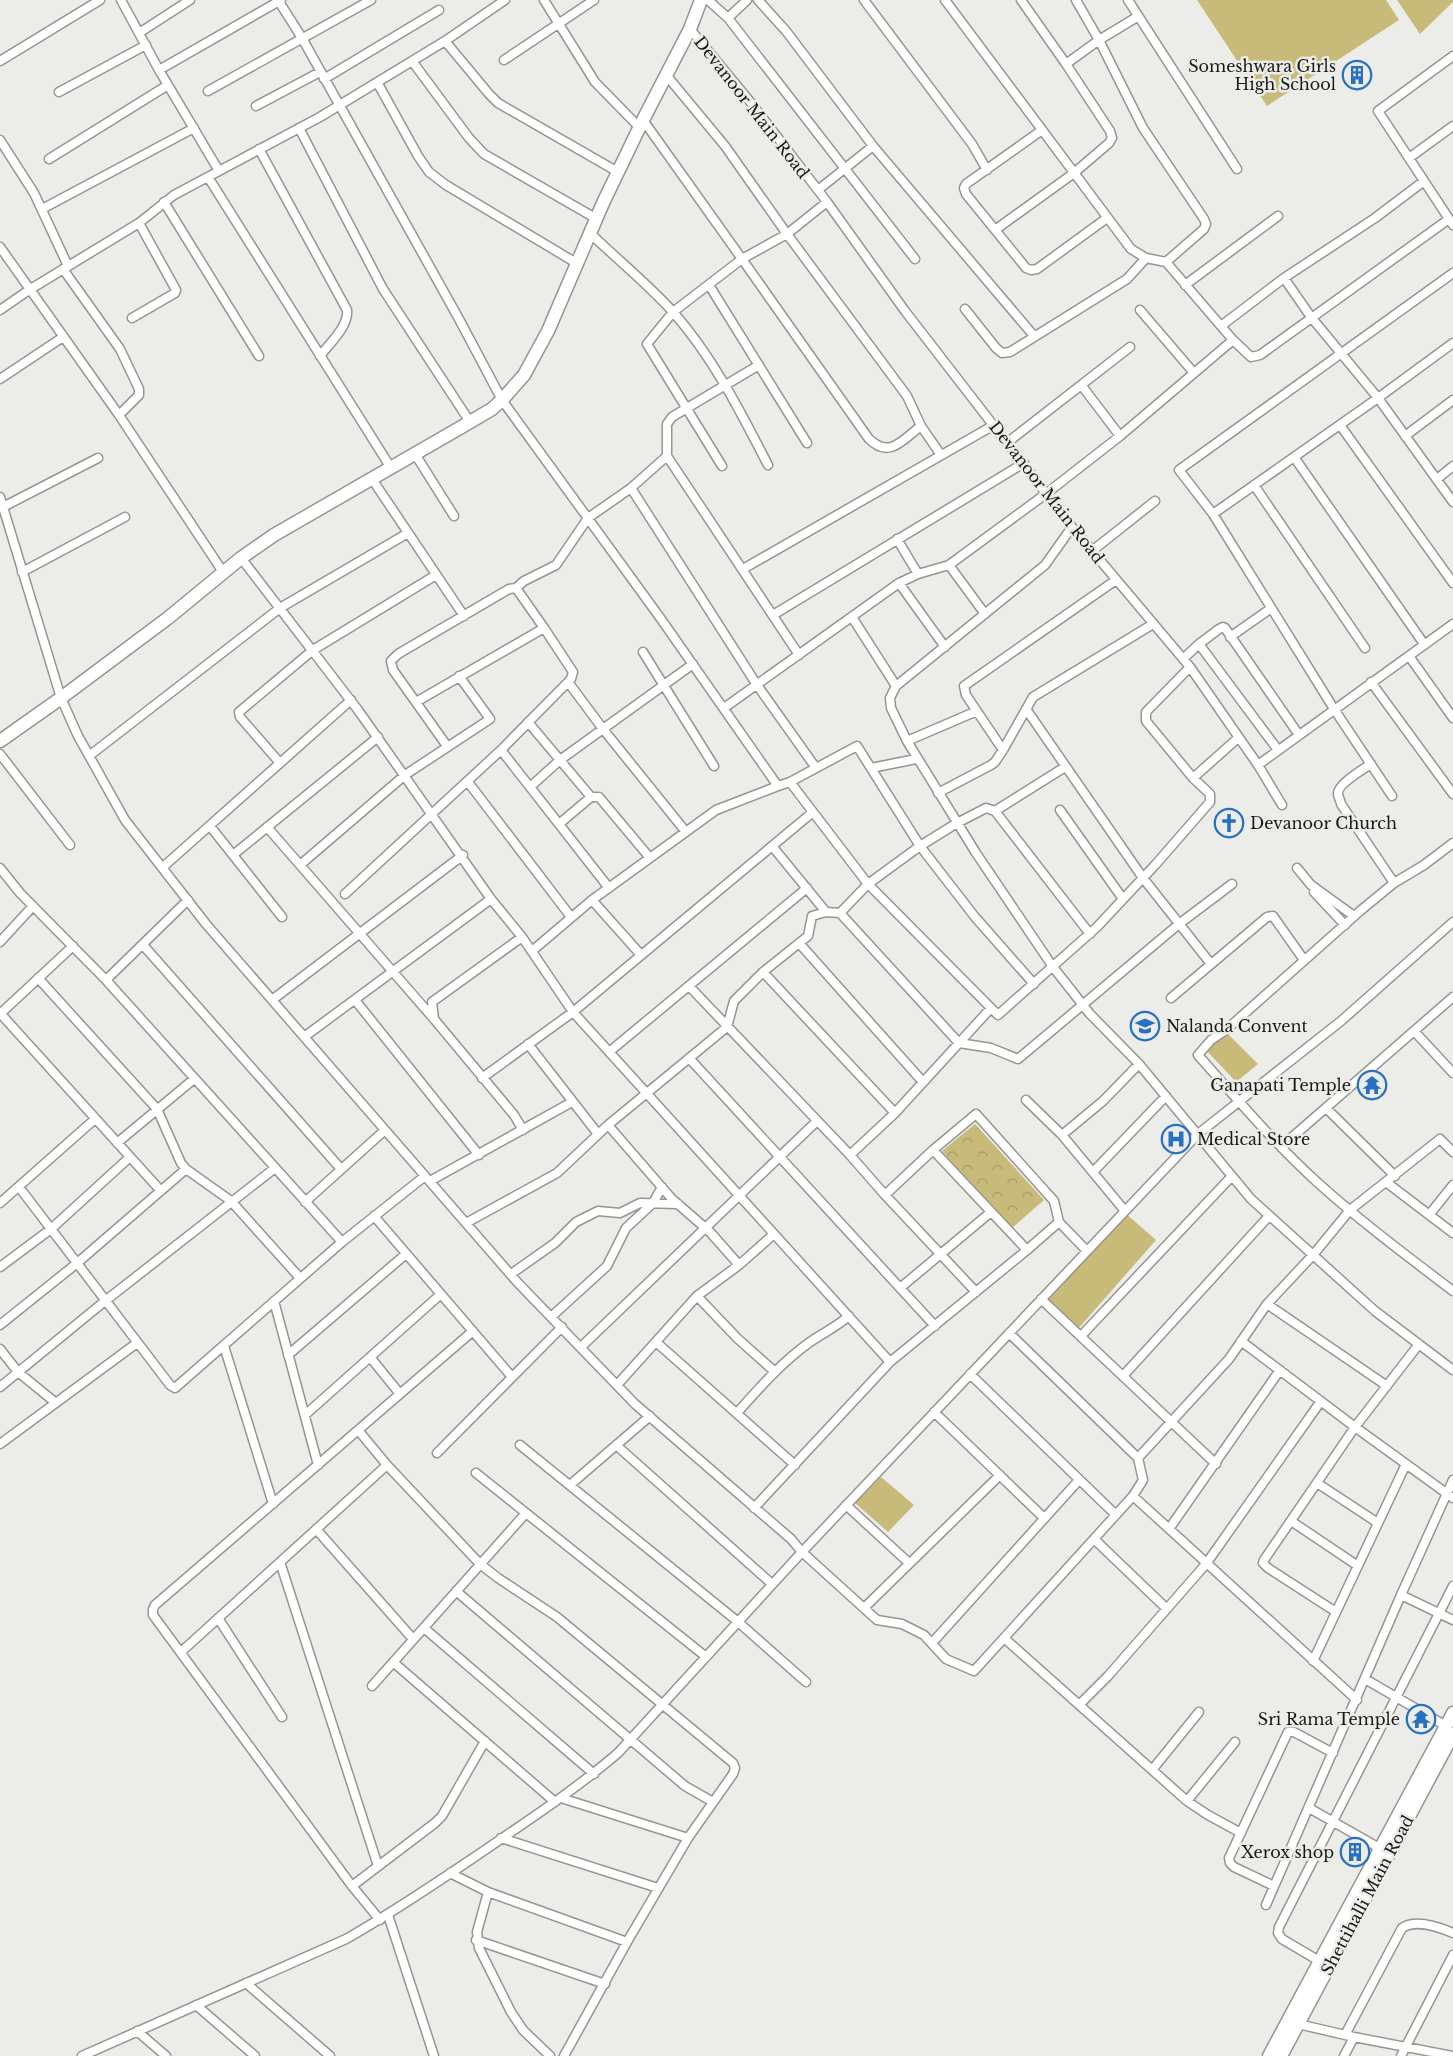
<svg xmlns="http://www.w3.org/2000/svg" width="1453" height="2056" font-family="'Libre Baskerville',serif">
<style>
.forest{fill:url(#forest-crowns)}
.park{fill:#c8bb7a}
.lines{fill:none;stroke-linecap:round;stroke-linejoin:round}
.street-casing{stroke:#959591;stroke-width:11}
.secondary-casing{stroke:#959591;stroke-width:15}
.street{stroke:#fff;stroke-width:8}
.secondary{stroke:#fff;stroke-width:12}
.labels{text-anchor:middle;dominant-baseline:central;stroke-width:5;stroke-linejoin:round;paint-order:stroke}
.poi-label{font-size:16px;fill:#191918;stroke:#ecece8;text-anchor:end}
.street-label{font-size:16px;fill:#191918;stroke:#ecece8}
</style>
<defs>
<pattern id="forest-crowns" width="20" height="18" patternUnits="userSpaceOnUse" patternTransform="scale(1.5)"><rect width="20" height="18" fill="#c8bb7a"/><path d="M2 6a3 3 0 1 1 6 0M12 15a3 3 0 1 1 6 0" fill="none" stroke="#aba069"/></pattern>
</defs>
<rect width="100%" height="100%" fill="#ecece8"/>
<!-- forest -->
<path class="forest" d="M975 1124 1044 1200 1011 1229 942 1151Z"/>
<!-- park -->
<path class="park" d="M1197 0H1386L1399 20 1267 106Z
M1397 0H1453V2L1420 34Z
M1227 1033 1258 1064 1236 1082 1206 1050Z
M1124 1212 1156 1240 1078 1329 1046 1301Z
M881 1477 914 1505 888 1532 855 1503Z"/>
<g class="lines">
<!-- street casing -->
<g class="street-casing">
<path id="street" d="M121 0 159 70 219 171
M278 0 302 38 459 319 502 400 661 619 775 782 778 786 790 782 857 746 920 846 957 823 986 808 995 811 1090 934
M544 0 595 82 639 127
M708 0 728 18 915 259
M758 0 786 31 873 146 1034 336
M864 0 972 144 987 170
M945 0 1131 249 1146 258 1166 262 1233 340 1251 357 1260 355 1449 219
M1021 0 1066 64 1099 40 1143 128 1204 219 1206 224 1204 229 1166 262
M1076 0 1099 40 1137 17
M1128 0 1237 169
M728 18 747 0
M690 29 752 104 827 202 905 311 1072 527 1190 667 1258 765 1282 805
M139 33 190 0
M445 41 489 94 498 103 618 172
M1453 56 1378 111 1453 225
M504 60 594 0
M0 61 100 0
M412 61 469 138 484 154 597 219
M159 70 281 0
M667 76 725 146 787 234 907 396 921 426 941 455
M324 79 439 10
M377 82 418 156 429 172 446 185 578 264
M208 91 371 0
M59 92 146 45
M256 106 320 72
M643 120 742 259 787 234 827 202
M299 128 383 289 470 422
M1042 130 966 184 964 188 966 194 1026 268 1031 270 1037 269 1107 218
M0 140 34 193 68 266
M259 149 347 310C349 326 329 344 320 356
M1409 158 1453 126
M49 159 168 85
M208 177 391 468
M818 190 873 146
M164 202 259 356
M42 209 194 128
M995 230 1074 173 1109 143 1112 138 1110 131 1066 64
M591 234C618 260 649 285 674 313 714 359 740 411 768 465
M0 247 119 415 223 572
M63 269 120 349 139 389V395L119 415
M1284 278 1311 317 1378 398 1453 502
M709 285 807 443
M1185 285 1278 216
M965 309 996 348 1002 353 1010 352 1127 279 1146 258
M0 310 29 290 139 223 174 195 320 117 445 41 505 0
M1140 310 1194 373
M132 318 175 293 176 290 139 223
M1221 326 1284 278 1375 218 1424 181
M0 379 63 337
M1082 386 1120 436
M1340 425 1453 583
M1405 436 1453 400
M1008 442 1130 347
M415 454 454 516
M667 456 799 655
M1294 457 1424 644
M722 466 647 344 673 312 742 259 869 439C890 459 902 440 921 426
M372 479 464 616
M1437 479 1453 466
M1254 485 1365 648
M631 488 757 685 816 768
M0 497 61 698 78 736 125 820 206 924 518 1283 635 1404 791 1539 802 1552 618 1753C576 1789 530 1819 485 1850 439 1881 394 1912 346 1939L82 2056
M3 507 98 458
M1213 514 1378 398 1453 343
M897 539 918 574
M1092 551 1155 501
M241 558 358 710 491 899 522 937 573 1012 890 1362
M949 565 985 614
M743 569 994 425
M22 572 125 517
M1116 580 964 686 966 695 1003 750 1033 697 1153 624
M899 583 945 647
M516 588 524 581 556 565 588 518 631 488 667 456V424L672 417 759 365
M773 615 1024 463
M852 617 896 686
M1230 637 1270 609
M1199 644 1219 629 1223 627 1225 628 1299 735
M643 652 714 766
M1409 656 1453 718
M1183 659 1199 644 1278 750
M568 682 603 729 686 832
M1371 682 1453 794
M416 702 544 628 516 588 509 589 398 654 391 661 393 670 447 746
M724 708 899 583 918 574 949 565 1047 493 1120 436 1233 340
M1026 709 1143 878 1211 964
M977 711 907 741 976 853 1053 967 1090 1014 1139 1064 1251 1199 1375 1311 1453 1370
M528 722 591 797
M907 741 891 708 890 698 896 686 1045 565 1072 527
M501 750 609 888
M0 754 70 845
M89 756 280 608 408 533
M280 763 240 717 239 712 313 650 436 575
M1371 764C1363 769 1337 785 1338 794 1338 796 1341 802 1341 804L1394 883
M1258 765 1453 624
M871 768 916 759
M1193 778 1238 738
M468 782 571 917
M790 782 868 884 998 1015 1097 927 1156 864 1210 802V794L1193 778 1146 721V712L1190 667
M530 787 560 760 693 664
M938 793 991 765 995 762 1003 750
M1392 796 1334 709 1213 514 1179 470 1453 273
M1060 810 1123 899
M995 811 1065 767
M559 824 591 797H599L650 858
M210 826 282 917
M267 827 434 1019
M1453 843 1424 865 1394 883 1360 911 1226 1030 1211 1040 1198 1055C1236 1098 1274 1143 1317 1182 1360 1221 1407 1256 1453 1291
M772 846 826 912
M233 855 378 737
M300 865 405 775 490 719 459 676
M163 867 351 700
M0 868 20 893 106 980 342 1242
M1297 868 1311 885 1354 916
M1314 892 1345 925
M345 894 501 750 571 679 573 672 544 628
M592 900 641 955
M840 913 868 884 920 846 975 917 1034 984
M522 937 432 1002 434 1019 514 1115 523 1130
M0 942 33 906
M799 943 923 1082
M143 945 341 1169
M532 951 592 900 716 810 778 786
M763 972 895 1113 850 1155
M38 978 157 1109 181 1163 186 1169 231 1201 300 1278
M106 980 188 900
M689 986 850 1155 885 1195 933 1150 976 1114 1054 1201 1059 1222 1087 1251
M1171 998 1267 917 1273 916 1304 960
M272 1000 463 855
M355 1000 479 1155
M0 1013 161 1191
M0 1014 73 946
M1414 1031 1453 1073
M304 1037 491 899
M528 1044 598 1134
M609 1052 807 888
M689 1058 935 1326
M482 1078 573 1012 813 812
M1026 1100 1062 1135 1125 1211
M1326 1108 1395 1176
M895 1113 991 1008
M608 1125 672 1199 710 1232 739 1265
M1062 1135 1103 1101 1139 1064
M117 1143 194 1079
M1282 1146 1453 997
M933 1150 1027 1250
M1093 1172 1166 1096
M430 1181 572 1102
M1386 1182 1453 1233
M19 1187 170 1385 175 1388 342 1242 425 1176
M885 1195 976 1292
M305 1202 385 1130
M0 1203 95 1119
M1429 1215 1453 1185
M374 1216 512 1377
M466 1223 557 1173 608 1125 727 1027 734 1001 763 972 808 936 812 916 826 912 840 913 959 1043 991 1048 1018 1059 1179 924 1232 884
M0 1267 51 1229 130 1157
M511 1274 555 1243 576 1222 598 1211 620 1213 640 1203 678 1204
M900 1288 991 1212
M697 1296 737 1338 774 1371
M1041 1299 1216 1464
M274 1301 318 1465
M1267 1304 1387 1386
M551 1317 607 1266 626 1228 653 1203 662 1187
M0 1325 76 1264 186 1169
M1009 1333 1138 1458 1143 1480 1133 1496 974 1671 946 1659 924 1635 902 1624 877 1620 802 1552 1198 1134 1341 1021 1453 922
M1081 1336 1232 1176
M1241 1341 1355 1427 1453 1498
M656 1342 795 1465
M224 1346 273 1504
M581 1347 817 1121
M0 1349 18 1372 56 1403
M288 1355 406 1254
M370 1357 400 1394
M970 1374 1116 1515
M1123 1376 1269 1216
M617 1385 697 1296 739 1265 774 1234
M0 1387 105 1301 275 1168
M934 1412 1043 1517
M737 1413C760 1387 782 1362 810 1342 823 1333 836 1327 849 1316
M305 1415 441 1294
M358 1430 387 1465 480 1564 498 1578 557 1617 733 1763 735 1768 733 1774 688 1838 627 1942 564 2056
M0 1444 137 1343
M520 1445 737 1621 806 1682
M616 1445 772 1584
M437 1453 562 1327
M1138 1458 1229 1359 1267 1304 1313 1255 1350 1210 1440 1139 1453 1152
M476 1473 705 1656
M1317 1483 1378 1523
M570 1485 650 1416
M1133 1496 1357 1700
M846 1505 909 1563
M754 1508 890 1362 1027 1250 1059 1222
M1291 1521 1358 1566
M316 1529 413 1639
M1169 1529 1280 1370
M1094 1539 1167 1609
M280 1562 378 1866
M456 1591 685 1786 713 1802
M1401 1595 1453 1480
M864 1608 1000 1475
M1336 1612 1268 1568 1263 1563 1264 1560 1355 1427 1419 1344
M218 1618 282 1717
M424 1628 594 1774
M1004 1638 1187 1801 1208 1815 1241 1833
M932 1643 1079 1480
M181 1652 387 1465
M1313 1661 1406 1464
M393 1662 555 1802
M1365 1679 1446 1726
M372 1686 526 1513
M1079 1705 1108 1676 1206 1564 1321 1401
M1152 1770 1199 1712
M561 1798 688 1838
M1187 1801 1235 1742
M1309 1808 1381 1849
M501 1838 658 1888
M450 1873 488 1892 477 1932 479 1948 511 2012 523 2030 550 2056
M352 1886 435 1823 442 1816 485 1741
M1274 1886 1234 1867 1230 1863 1229 1858 1288 1732H1294L1333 1753
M488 1892 627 1942
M1266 1905 1401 1595 1453 1620
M388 1915 434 2056
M380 1920 352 1886 153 1615V1609L155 1605 473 1331
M476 1940 605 1984
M1321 1962 1282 1939 1278 1933 1279 1927 1453 1586
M246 1983 330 2056
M196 2005 255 2056
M1298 2024 1354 2037 1453 2056
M137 2031 166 2056
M1345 2035 1402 1928C1415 1919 1439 1927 1453 1933
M1344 2056 1354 2037
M1401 2056 1453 1955"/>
</g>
<!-- secondary casing -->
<g class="secondary-casing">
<path id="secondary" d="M0 741 61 698 168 618 241 558 274 535 458 429 492 409 502 400 524 375 548 331 603 203 643 120 690 29 701 0
M1269 2056 1453 1713
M1281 2056 1453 1734"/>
</g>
<!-- street -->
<use href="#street" class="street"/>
<!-- secondary -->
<use href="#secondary" class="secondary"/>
</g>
<!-- icons -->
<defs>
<g id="building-ring" transform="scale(1.5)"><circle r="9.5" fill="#ecece8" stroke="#2870c1" stroke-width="1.5"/><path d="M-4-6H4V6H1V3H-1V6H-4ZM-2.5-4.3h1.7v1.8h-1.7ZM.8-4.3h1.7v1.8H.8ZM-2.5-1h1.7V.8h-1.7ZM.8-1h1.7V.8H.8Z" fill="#2870c1"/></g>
<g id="church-ring" transform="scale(1.5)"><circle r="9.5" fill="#ecece8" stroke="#2870c1" stroke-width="1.5"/><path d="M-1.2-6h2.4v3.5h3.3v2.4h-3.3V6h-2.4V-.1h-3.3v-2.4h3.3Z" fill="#2870c1"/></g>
<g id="school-ring" transform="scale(1.5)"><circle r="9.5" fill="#ecece8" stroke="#2870c1" stroke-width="1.5"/><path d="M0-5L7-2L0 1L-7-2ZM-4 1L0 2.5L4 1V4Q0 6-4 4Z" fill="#2870c1"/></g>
<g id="temple-ring" transform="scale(1.5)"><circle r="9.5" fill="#ecece8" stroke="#2870c1" stroke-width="1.5"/><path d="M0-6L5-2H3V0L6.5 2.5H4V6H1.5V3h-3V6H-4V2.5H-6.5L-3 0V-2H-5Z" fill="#2870c1"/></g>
<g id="hospital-ring" transform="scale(1.5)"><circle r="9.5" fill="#ecece8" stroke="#2870c1" stroke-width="1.5"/><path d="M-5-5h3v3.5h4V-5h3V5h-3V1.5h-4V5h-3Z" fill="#2870c1"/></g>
</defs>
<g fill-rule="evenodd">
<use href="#building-ring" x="1357" y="75"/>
<use href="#church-ring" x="1229" y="823"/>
<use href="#school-ring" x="1145" y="1026"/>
<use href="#temple-ring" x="1372" y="1085"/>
<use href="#hospital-ring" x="1176" y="1139"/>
<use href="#temple-ring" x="1421" y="1719"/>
<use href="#building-ring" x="1355" y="1852"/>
</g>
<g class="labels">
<!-- poi labels -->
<g class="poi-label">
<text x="1336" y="66">Someshwara Girls<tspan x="1336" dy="18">High School</tspan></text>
<text x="1250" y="823" text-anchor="start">Devanoor Church</text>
<text x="1166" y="1026" text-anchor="start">Nalanda Convent</text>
<text x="1351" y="1085">Ganapati Temple</text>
<text x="1197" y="1139" text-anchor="start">Medical Store</text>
<text x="1400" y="1719">Sri Rama Temple</text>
<text x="1334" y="1852">Xerox shop</text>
</g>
<!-- street labels -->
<g class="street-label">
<text transform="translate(752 107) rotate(52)">Devanoor Main Road</text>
<text transform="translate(1047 492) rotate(52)">Devanoor Main Road</text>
<text transform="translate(1367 1895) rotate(-62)">Shettihalli Main Road</text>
</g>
</g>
</svg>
